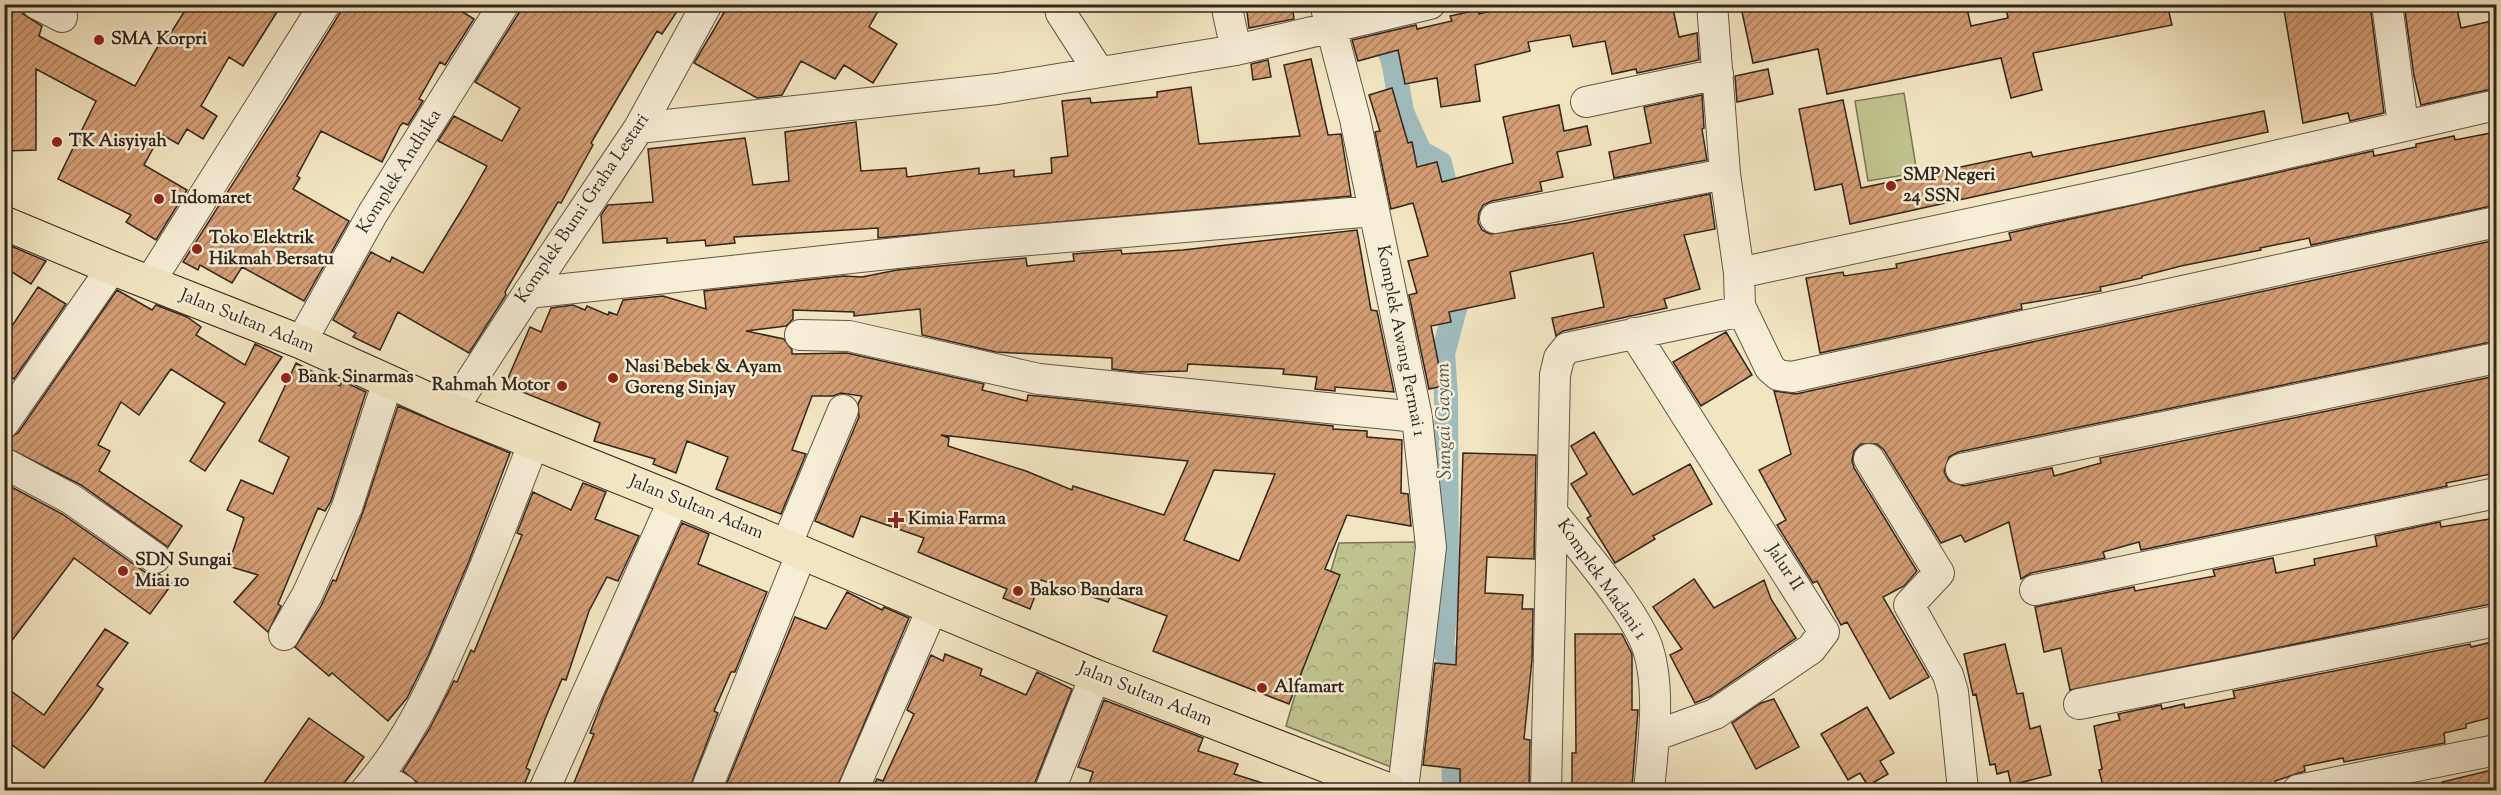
<svg xmlns="http://www.w3.org/2000/svg" width="2501" height="795" font-family="'Sorts Mill Goudy',serif">
<style>
.green{fill:#c0c38e;stroke:#787456;stroke-width:1.5}
.forest{fill:url(#forest-crowns);stroke:#787456;stroke-width:1.5}
.lines{fill:none;stroke-linecap:round;stroke-linejoin:round}
.canal{stroke:#9fbcbd;stroke-width:24}
.building{fill:url(#building-hatch);stroke:#31261d;stroke-width:1.5;fill-rule:evenodd}
.minor-casing{stroke:#615646;stroke-width:32}
.major-casing{stroke:#31261d;stroke-width:35}
.minor{stroke:#f7eed7;stroke-width:30}
.major{stroke:#f2e5c1;stroke-width:33}
.poi-dot{fill:#8f2418;stroke:#f7eed7;stroke-width:2}
.labels{text-anchor:middle;dominant-baseline:central;stroke-width:5;stroke-linejoin:round;paint-order:stroke}
.poi-label{font-size:18px;font-weight:bold;fill:#31261d;stroke:#f7eed7;text-anchor:start}
.street-label{font-size:18px;fill:#31261d;stroke:#f7eed7}
.water-label{font-size:20px;font-style:italic;fill:#52534d;stroke:#f7eed7}
</style>
<defs>
<pattern id="forest-crowns" width="20" height="18" patternUnits="userSpaceOnUse" patternTransform="scale(1.5)"><rect width="20" height="18" fill="#c0c38e"/><path d="M2 6a3 3 0 1 1 6 0M12 15a3 3 0 1 1 6 0" fill="none" stroke="#a5a77a"/></pattern>
<pattern id="building-hatch" width="6" height="6" patternUnits="userSpaceOnUse" patternTransform="scale(1.5)"><rect width="6" height="6" fill="#d49d74"/><path d="M-1 1l2-2M0 6l6-6M5 7l2-2" fill="none" stroke="#ad805f"/></pattern>
</defs>
<rect width="100%" height="100%" fill="#f2e5c1"/>
<filter id="stains"><feTurbulence type="fractalNoise" baseFrequency=".00333" numOctaves="4"/><feColorMatrix values="0 0 0 0 .2 0 0 0 0 .09 0 0 0 0 .02 0 0 0 .5 -.17"/></filter>
<radialGradient id="worn" r=".72"><stop offset=".6" stop-color="#630" stop-opacity="0"/><stop offset="1" stop-color="#630" stop-opacity=".3"/></radialGradient>
<!-- green -->
<path class="green" d="M1904 93 1917 173 1868 181 1855 101Z"/>
<!-- forest -->
<path class="forest" d="M1417 542 1391 767 1286 726 1339 543Z"/>
<g class="lines">
<!-- canal -->
<path class="canal" d="M1367 4 1393 60 1402 112 1420 152 1440 163 1452 212
M1453 696V665L1442 647 1447 589 1446 395 1443 354 1456 305V279
M1453 737 1454 788"/>
</g>
<!-- building -->
<path class="building" d="M4 4H20L23 14 42 26 39 36 135 86 165 34 169 36 189 4H282L243 66 229 57 201 106 217 116 203 139 187 129 178 144 161 134 144 165 187 190 156 240 126 222 131 215 58 179 96 101 36 69V150L4 151Z
M342 4H450L474 19 445 65 440 62 419 99 423 101 408 125 403 123 400 126 382 162 321 131 297 176 300 178 293 189 349 221 304 301 242 267 232 283 200 265 198 270 183 262 292 91 340 13Z
M521 4H682L662 34 657 31 591 143 593 145 561 203 558 202 505 292 506 295 469 353 398 312 380 350 353 337 356 333 333 320 371 252 390 262 392 257 423 273 467 201 487 166 438 141 454 116 502 141 520 108 475 82 519 13Z
M729 4H882L869 27 897 44 873 83 844 65 835 79 801 61 782 95 757 98 694 63Z
M1246 4H1292L1294 19 1249 28Z
M1516 4H1672L1679 37 1697 33 1699 60 1637 73 1636 69 1612 74 1605 41 1573 47 1570 35 1528 42 1530 51 1475 65 1480 101 1441 107 1437 78 1405 84 1398 50 1358 61 1352 40 1416 25 1417 29 1452 21 1450 16 1478 10 1479 14Z
M1779 4H1966L1971 26 2008 18 2005 4H2167L2172 25 2033 53 2042 90 2011 98 2001 58 1827 94 1818 49 1753 63 1742 12Z
M2283 4H2370L2384 113 2350 121 2348 113 2303 123Z
M2404 4H2456L2461 28 2496 20V88L2421 105 2414 76Z
M1311 59 1328 135 1341 134 1351 196 878 238V228L734 237 735 243 706 246 705 240 667 243V238L603 243 601 215 608 205 653 202 648 149 745 138 753 185 789 181 785 132 856 122 861 171 906 168 907 177 979 168V174L1014 170V177L1052 173 1051 158 1068 156 1062 101 1090 98 1091 103 1157 97V92L1191 87 1199 144 1300 136 1284 65Z
M1268 60 1271 77 1253 80 1251 64Z
M1768 69 1773 94 1737 102 1735 76Z
M1392 88 1408 143 1412 142 1417 167 1437 162 1442 182 1513 163 1503 117 1559 105 1564 131 1587 126 1591 145 1557 152 1563 177 1540 182 1542 191 1492 201 1483 205 1479 213 1478 222 1482 230 1490 234 1567 223 1710 194 1715 229 1684 235 1700 289 1664 299 1667 308 1563 331 1556 336 1552 318 1604 307 1593 253 1510 272 1515 298 1449 312 1451 322 1431 326 1443 386 1429 389 1409 295 1417 293 1408 261 1428 256 1413 203 1391 209 1375 132 1380 131 1369 95Z
M1702 95 1704 128 1702 129 1707 160 1614 178 1609 152 1651 143 1644 107Z
M1843 100 1861 188 2031 152 2033 157 2264 111 2268 132 1850 224 1842 184 1815 190 1799 109Z
M2496 132V205L2311 245 2309 238 2260 248 2261 250 2181 266 2142 276V278L2100 287 2101 291 2021 304 2022 309 1820 353 1806 278 1843 272 1844 276 1897 268 1896 264 2011 240 2009 233 2373 151 2374 156 2416 147V144L2454 136 2455 140Z
M1357 230 1371 310 1377 311 1394 392 1335 387V391L1315 389 1317 377 1283 374 1284 369 1188 364 1187 371 1138 372 1112 369V358L996 352 922 335 920 309 854 316V312L793 310V319L786 326 746 331 784 339 792 350V354L847 353 984 384 982 390 1027 401 1028 395 1333 426V429L1367 431V437L1402 440 1401 493 1408 494 1411 526 1347 515 1325 569 1340 575 1289 704 1153 651 1167 616 1111 595 1108 602 1041 580 1030 609 1003 598 1007 589 918 552 924 538 861 516 853 537 815 521 859 417 858 404 862 396 841 393 833 396H812L792 450 806 454 781 514 716 489 728 457 687 441 676 473 653 464 655 459 594 441 600 423 505 385 530 327 541 332 551 308 573 305 585 310 587 306 608 315 609 312 617 315 623 300 663 296 706 309 704 291 844 276 862 277 897 270 1026 258 1027 266 1074 261 1073 254 1121 250 1122 254 1183 250ZM941 435 1088 451 1188 461 1164 515 1073 486 1072 490 1026 471 948 446 949 438ZM1214 470 1275 474 1239 561 1184 540Z
M2496 240V341L1958 452 1949 457 1944 472 1949 481 1964 486 2052 468 2054 476 2101 463 2100 458 2496 376V473L2446 483 2447 486 2141 550 2139 542 2103 552 2105 558 2031 573 2021 579 2009 522 1965 542 1961 535 1941 543 1884 450 1877 444H1861L1854 451 1852 460 1854 468 1917 571 1904 586 1883 597 1929 677 1890 699 1847 622 1841 625 1817 581 1813 583 1777 525 1786 520 1759 470 1791 454 1774 391 1796 394Z
M11 246 46 261 31 284 4 267V256Z
M38 287 66 304 14 379 4 373V338Z
M117 290 152 310 156 305 187 317 201 327 196 335 245 365 255 344 282 357 205 471 190 461 225 403 171 369 139 415 121 402 98 445 110 451 99 471 182 526 168 547 81 485 4 446V440L18 433Z
M1726 332 1752 375 1701 406 1673 362Z
M296 363 340 386 342 381 366 392 331 501 325 511 318 508 278 604 281 606 268 632 234 602 258 575 228 566 244 518 227 510 241 480 273 494 289 457 259 441Z
M398 406 510 453 469 561 429 654 407 698 388 721 332 673 329 676 295 647 320 608 333 580 336 581 363 512Z
M1594 432 1633 495 1690 464 1712 504 1653 536 1655 539 1615 563 1587 518 1591 516 1571 484 1587 474 1571 446Z
M1463 453 1536 455 1534 559 1487 557 1485 593 1523 595 1522 609H1533L1532 660 1524 739 1530 740 1529 788 1460 787V769L1423 765 1435 663 1456 665Z
M4 483 62 514 145 572 159 574 172 584 150 614 74 558 4 651Z
M583 483 606 492 595 519 639 536 618 581 607 577 589 611 566 680 562 679 545 719 526 768 530 770 522 790H427L403 771 430 728 454 681 457 682 471 650 474 652 522 535 517 533 533 492 571 510Z
M2496 518V603L2070 690 2061 648 2044 652 2035 607 2134 587 2135 591 2215 576 2213 570 2273 558 2276 573 2315 565 2314 559 2377 546 2375 536 2440 522 2441 527Z
M682 523 709 534 698 564 767 592 735 672H731L714 711 718 713 689 790H571L594 734 590 733 603 699Z
M1694 579 1714 608 1764 580 1771 599 1796 638 1711 696 1695 703 1670 655 1682 649 1653 607Z
M847 592 882 610 884 607 909 618 836 790H724L795 617 826 629Z
M105 629 128 643 97 685 103 689 92 705 44 768 4 739V686L44 715Z
M1575 634H1622L1632 654V710H1638L1632 787 1612 790H1572V753H1576Z
M2496 641V716L2466 724V728L2444 733 2445 743 2344 762 2343 758 2304 766 2305 771 2275 781 2276 784 2242 790 2240 787 2221 790H2104L2099 770 2102 769 2094 726 2120 720 2118 714 2161 705 2162 709 2184 704 2185 708 2235 698 2233 691 2470 644 2471 647Z
M2005 644 2017 694 2023 693 2030 729 2040 726 2051 775 2011 785 2008 771 1997 774 1995 764 1990 765 1976 694 1973 695 1964 654Z
M945 654 982 669 980 675 1026 695 1037 672 1072 689 1032 790H872L877 779 883 781 914 714 907 710 931 655 943 661Z
M1774 699 1799 747 1756 769 1732 723 1761 703Z
M1104 700 1203 738 1198 751 1238 764 1234 774 1272 786 1271 790H1087L1093 772 1078 767Z
M1867 707 1894 753 1880 761 1888 774 1868 786 1860 773 1848 780 1821 734Z
M309 718 364 757 339 790H259Z
M2496 769V790H2443L2442 782Z"/>
<g class="lines">
<!-- minor casing -->
<g class="minor-casing">
<path id="minor" d="M37 4 62 17
M1059 4 1061 13 1099 72
M1226 4 1236 50
M1325 4 1355 119 1417 417 1431 547 1403 790
M1712 4 1725 174 1739 273 1740 306 1770 368 1778 375 1792 377 2496 222
M2387 4 2403 125
M1586 102 1718 74
M639 128 997 89 1236 50 1430 4
M1495 218 1725 174
M1739 273 2136 188 2496 105
M149 283 325 4
M528 293 971 245 1374 211
M1634 333 1824 632 1811 649 1715 714 1654 736
M800 335 849 336 1039 379 1417 417
M301 342 373 213 504 4
M452 410 528 293 639 128 707 4
M4 423 112 268
M1869 459 1939 573 1909 605 1948 675 1953 692 1963 790
M4 463 71 499 155 558
M1961 469 2496 358
M1553 513C1579 547 1636 611 1648 649 1661 690 1653 748 1649 790
M786 546 843 410
M2035 590 2496 493
M284 635 307 595 347 507 388 381
M2079 704 2496 621
M379 776 402 790
M366 790C404 747 430 694 453 641 483 576 508 509 534 442
M544 790 674 499
M706 790 802 552
M853 790 933 607
M1050 790 1095 676
M1546 790 1555 375 1559 358 1567 348 1742 311
M2298 790 2496 750"/>
</g>
<!-- major casing -->
<g class="major-casing">
<path id="major" d="M4 223 112 268 301 342 452 410 674 499 1095 676 1389 790"/>
</g>
<!-- minor -->
<use href="#minor" class="minor"/>
<!-- major -->
<use href="#major" class="major"/>
</g>
<!-- markers -->
<g class="poi-dot">
<circle cx="99" cy="40" r="6"/>
<circle cx="57" cy="142" r="6"/>
<circle cx="1891" cy="186" r="6"/>
<circle cx="159" cy="199" r="6"/>
<circle cx="197" cy="249" r="6"/>
<circle cx="286" cy="378" r="6"/>
<circle cx="613" cy="378" r="6"/>
<circle cx="562" cy="386" r="6"/>
<path d="M893 511h6v6h6v6h-6v6h-6v-6h-6v-6h6z"/>
<circle cx="123" cy="571" r="6"/>
<circle cx="1018" cy="591" r="6"/>
<circle cx="1262" cy="688" r="6"/>
</g>
<g class="labels">
<!-- poi labels -->
<g class="poi-label">
<text x="111" y="40">SMA Korpri</text>
<text x="69" y="142">TK Aisyiyah</text>
<text x="1903" y="176">SMP Negeri<tspan x="1903" dy="21">24 SSN</tspan></text>
<text x="171" y="199">Indomaret</text>
<text x="209" y="239">Toko Elektrik<tspan x="209" dy="21">Hikmah Bersatu</tspan></text>
<text x="625" y="368">Nasi Bebek &amp; Ayam<tspan x="625" dy="21">Goreng Sinjay</tspan></text>
<text x="298" y="378">Bank Sinarmas</text>
<text x="550" y="386" text-anchor="end">Rahmah Motor</text>
<text x="908" y="520">Kimia Farma</text>
<text x="135" y="561">SDN Sungai<tspan x="135" dy="21">Miai 10</tspan></text>
<text x="1030" y="591">Bakso Bandara</text>
<text x="1274" y="688">Alfamart</text>
</g>
<!-- street labels -->
<g class="street-label">
<text transform="translate(400 172) rotate(-58)">Komplek Andhika</text>
<text transform="translate(583 209) rotate(-56)">Komplek Bumi Graha Lestari</text>
<text transform="translate(247 322) rotate(22)">Jalan Sultan Adam</text>
<text transform="translate(1400 341) rotate(79)">Komplek Awang Permai 1</text>
<text transform="translate(696 508) rotate(22)">Jalan Sultan Adam</text>
<text transform="translate(1784 568) rotate(57)">Jalur II</text>
<text transform="translate(1601 580) rotate(55)">Komplek Madani 1</text>
<text transform="translate(1145 695) rotate(22)">Jalan Sultan Adam</text>
</g>
<!-- water labels -->
<g class="water-label">
<text transform="translate(1445 421) rotate(-91)">Sungai Gayam</text>
</g>
</g>
<!-- margin -->
<rect width="2501" height="795" fill="none" stroke="#f2e5c1" stroke-width="24"/>
<rect x="6" y="6" width="2489" height="783" fill="none" stroke="#31261d" stroke-width="3"/>
<rect x="12" y="12" width="2477" height="771" fill="none" stroke="#31261d" stroke-width="1.5"/>
<rect width="100%" height="100%" filter="url(#stains)"/>
<rect width="100%" height="100%" fill="url(#worn)"/>
</svg>
